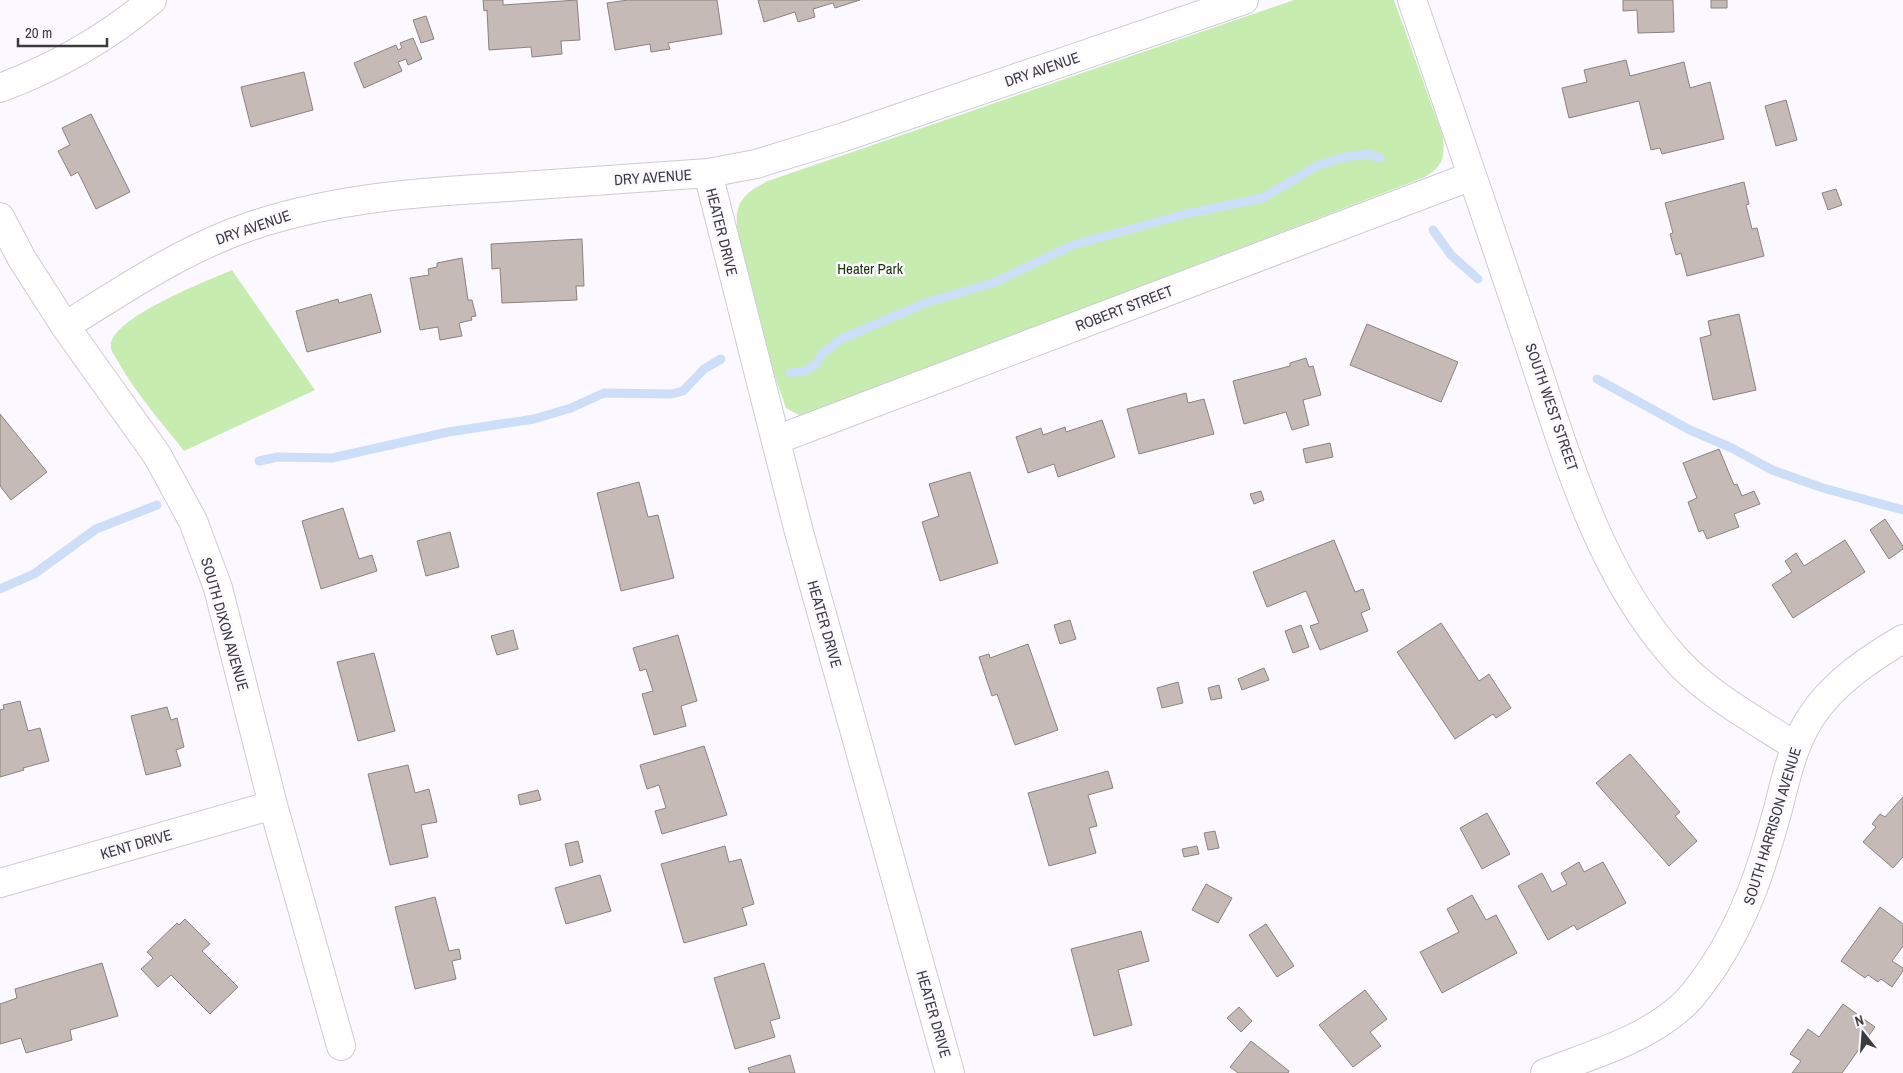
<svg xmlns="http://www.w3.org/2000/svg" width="1903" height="1073" font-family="'Archivo Narrow',sans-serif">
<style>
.green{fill:#c7ecb0}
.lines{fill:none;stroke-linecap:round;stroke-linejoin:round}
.stream{stroke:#cddef8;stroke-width:9}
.building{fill:#c5bab5;stroke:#8c827d}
.minor-casing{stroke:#cecad4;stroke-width:30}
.minor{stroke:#fff;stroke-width:28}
.labels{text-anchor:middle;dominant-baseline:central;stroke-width:5;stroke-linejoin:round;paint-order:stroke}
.street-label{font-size:15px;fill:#3b3a3e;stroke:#fbf9ff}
.park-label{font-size:15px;fill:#1b3504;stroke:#fbf9ff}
</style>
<rect width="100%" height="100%" fill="#fbf9ff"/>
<!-- green -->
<path class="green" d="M1294 0H1394L1443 137C1445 159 1443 165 1425 177L814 412 799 415 786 408 775 377 738 233C733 203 743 194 768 181Z
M232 270 315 390 184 451C162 423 138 396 120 365 118 360 112 354 111 348 105 320 209 280 232 270Z"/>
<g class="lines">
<!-- stream -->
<path class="stream" d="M1433 230 1451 255 1478 279
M790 373 805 371 816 364 822 354 841 339 928 302 993 283 1073 245 1185 214 1263 198 1318 165 1344 157 1368 154 1380 158
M1597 379 1690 430 1732 448 1772 470 1823 488 1903 510
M259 461 278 457 332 458 448 432 534 419 571 408 604 393 671 394 683 391 704 369 721 359
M0 589 34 574 96 529 157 505"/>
</g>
<!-- building -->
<path class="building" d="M483 0H503V5L577 0 580 40 561 41 562 54 532 57 531 47 489 50 487 10 484 11Z
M628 0H717L722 34 668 43 670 49 651 52 650 44 615 50 607 3Z
M758 0H860L835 8 833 3 813 9 815 17 798 22 795 12 764 22Z
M1623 0H1673L1674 32 1638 33 1637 10 1623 11Z
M1711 0H1727V8H1711Z
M426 16 434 39 421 43 413 20Z
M413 38 422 59 408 65 406 59 398 62 402 71 364 88 354 63 396 45 398 50 402 48 400 43Z
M1626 60 1630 76 1684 62 1690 88 1710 82 1724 139 1662 154 1660 148 1651 150 1639 101 1569 118 1562 88 1587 82 1584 70Z
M304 72 313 110 251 127 241 87Z
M1786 100 1797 140 1776 146 1765 106Z
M91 114 130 192 96 209 78 172 71 176 58 151 70 145 62 128Z
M1744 182 1749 204 1746 205 1752 229 1757 228 1764 256 1687 276 1681 253 1676 255 1670 234 1673 233 1665 203Z
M1836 189 1842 205 1828 210 1822 193Z
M582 239 584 286H576L577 300 502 303 500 268 492 269 491 244Z
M462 258 468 300H472L476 316 471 317 472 320 459 323 462 336 440 340 438 327 420 330 410 278 429 275 428 269 437 267V263Z
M371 294 381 332 307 352 296 311 338 299 339 303Z
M1739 314 1756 390 1713 400 1700 338 1711 335 1708 321Z
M1367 324 1458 362 1441 402 1350 365Z
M1306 358 1309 367 1313 366 1321 395 1303 400 1309 425 1292 430 1286 412 1244 424 1233 381 1290 366V363Z
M1186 393 1188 403 1204 399 1214 434 1139 454 1127 409Z
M0 414 47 472 11 500 0 486Z
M1102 420 1115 457 1058 477 1054 464 1028 473 1016 437 1041 428 1043 435 1065 427 1066 432Z
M1330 443 1333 457 1306 463 1303 449Z
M1719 449 1734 485 1737 484 1742 496 1754 491 1760 504 1734 514 1739 527 1707 539 1703 530 1699 532 1688 502 1697 498 1683 463Z
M970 472 998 563 940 581 922 522 939 516 929 484Z
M639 482 648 517 658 515 674 578 621 591 597 493Z
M1261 491 1264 500 1254 504 1250 494Z
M343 508 359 559 372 555 377 571 321 589 302 521Z
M1885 519 1903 546V549L1889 559 1870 530Z
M450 532 459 567 426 576 417 541Z
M1334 540 1355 592 1363 589 1370 609 1361 613 1368 631 1320 650 1310 626 1319 623 1306 591 1267 607 1253 572Z
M1845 540 1865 572 1793 618 1772 585 1792 572 1785 561 1796 553 1804 566Z
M1070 620 1076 639 1060 644 1054 625Z
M1441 623 1479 681 1489 674 1511 708 1496 718 1493 714 1455 739 1397 652Z
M1301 625 1309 647 1293 653 1285 631Z
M513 630 518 649 497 655 491 636Z
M678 635 697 701 681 706 686 726 654 735 642 694 653 691 646 669 640 671 633 648Z
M1028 644 1058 730 1015 745 997 694 992 696 979 657 989 654 990 658Z
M374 653 395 731 358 741 337 662Z
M1264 668 1269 680 1242 690 1238 679Z
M1178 682 1183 703 1162 708 1157 688Z
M1219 685 1222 698 1211 700 1208 688Z
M20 701 28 731 40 728 49 761 23 768 24 770 0 777V710L4 709 3 705Z
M167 707 171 720 177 718 184 747 176 750 181 766 146 775 131 716Z
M704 746 727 815 662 834 655 811 666 808 659 785 647 789 640 765Z
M1630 754 1680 812 1675 816 1697 841 1669 866 1596 783Z
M408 765 415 793 429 789 437 822 421 825 428 857 390 865 368 774Z
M1108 771 1113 788 1088 795 1097 826 1089 828 1096 853 1049 866 1028 793Z
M538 790 541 800 520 805 518 795Z
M1903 797V857L1893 868 1863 842 1876 827 1872 824 1880 814 1885 817Z
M1487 813 1510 854 1482 869 1460 828Z
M1215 831 1219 848 1208 850 1204 833Z
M578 841 583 862 570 866 565 844Z
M725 846 729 862 741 859 754 904 742 908 747 925 684 943 661 864Z
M1197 846 1199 854 1184 857 1182 849Z
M1579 862 1584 872 1603 862 1626 903 1577 930 1574 925 1548 940 1518 886 1542 873 1552 892 1567 884 1561 873Z
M600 875 611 911 566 924 555 888Z
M1206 884 1232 898 1218 923 1192 910Z
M1472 895 1486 920 1496 915 1517 953 1442 993 1420 952 1459 932 1447 909Z
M435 897 449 951 459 949 461 959 452 961 456 979 415 989 395 907Z
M1880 907 1903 924V946L1892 961 1903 968V971L1892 987 1881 979 1878 982 1868 975 1865 978 1841 961Z
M185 919 210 944 202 951 238 987 210 1014 171 975 158 987 141 969 153 958 147 952 177 923 179 925Z
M1266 924 1294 966 1277 977 1249 935Z
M1141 931 1149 961 1118 970 1132 1025 1094 1036 1071 949Z
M102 963 118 1016 70 1030 72 1040 26 1053 21 1038 0 1044V1004L17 998 15 989Z
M764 963 780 1018 770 1021 775 1037 735 1049 714 978Z
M1365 990 1387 1019 1370 1032 1381 1046 1353 1067 1319 1025Z
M1843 1004 1875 1027 1842 1073H1792L1801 1061 1790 1054 1808 1029 1819 1037Z
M1239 1007 1252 1021 1241 1032 1227 1018Z
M1251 1041 1289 1071 1288 1073H1238L1230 1067Z
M790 1055 795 1073H750L748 1068Z"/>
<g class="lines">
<!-- minor casing -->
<g class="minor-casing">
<path id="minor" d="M1412 0C1450 111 1488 221 1525 332 1563 443 1594 566 1673 656 1706 694 1754 719 1795 746
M0 88C56 67 107 38 152 0
M708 173 799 532 950 1073
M0 217 22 259 65 326 157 455 193 521 218 588 273 805 341 1046
M65 326C125 289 183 249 251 226 334 198 420 192 508 187 574 182 641 178 708 173L756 164 844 137 1244 0
M776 440 1472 176
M0 883 273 805
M1545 1073C1593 1054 1641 1042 1681 1007 1694 996 1704 980 1714 966 1747 915 1762 867 1778 809 1786 777 1793 745 1811 717 1833 683 1869 659 1903 639"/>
</g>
<!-- minor -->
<use href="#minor" class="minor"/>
</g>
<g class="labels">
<!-- street labels -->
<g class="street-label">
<text transform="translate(1042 69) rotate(-19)">DRY AVENUE</text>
<text transform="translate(653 177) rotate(-4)">DRY AVENUE</text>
<text transform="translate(253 227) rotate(-19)">DRY AVENUE</text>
<text transform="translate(722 232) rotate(76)">HEATER DRIVE</text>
<text transform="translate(1124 308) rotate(-21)">ROBERT STREET</text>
<text transform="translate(1552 407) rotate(71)">SOUTH WEST STREET</text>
<text transform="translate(225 624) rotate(74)">SOUTH DIXON AVENUE</text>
<text transform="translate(825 624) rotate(74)">HEATER DRIVE</text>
<text transform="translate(1772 826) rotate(-73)">SOUTH HARRISON AVENUE</text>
<text transform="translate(136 844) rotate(-16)">KENT DRIVE</text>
<text transform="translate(934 1014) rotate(74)">HEATER DRIVE</text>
</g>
<!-- park labels -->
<g class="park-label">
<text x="870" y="268">Heater Park</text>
</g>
</g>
<!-- north arrow -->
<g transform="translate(1863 1033) rotate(343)" stroke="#fbf9ff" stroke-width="4" paint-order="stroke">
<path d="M0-4L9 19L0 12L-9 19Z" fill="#3b3a3e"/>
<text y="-8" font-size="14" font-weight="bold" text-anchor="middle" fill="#3b3a3e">N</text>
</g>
<!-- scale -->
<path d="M18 38v8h89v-8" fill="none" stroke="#3b3a3e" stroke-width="2.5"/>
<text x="25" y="38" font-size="15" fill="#3b3a3e" stroke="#fbf9ff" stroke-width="4" paint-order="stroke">20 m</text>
</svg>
